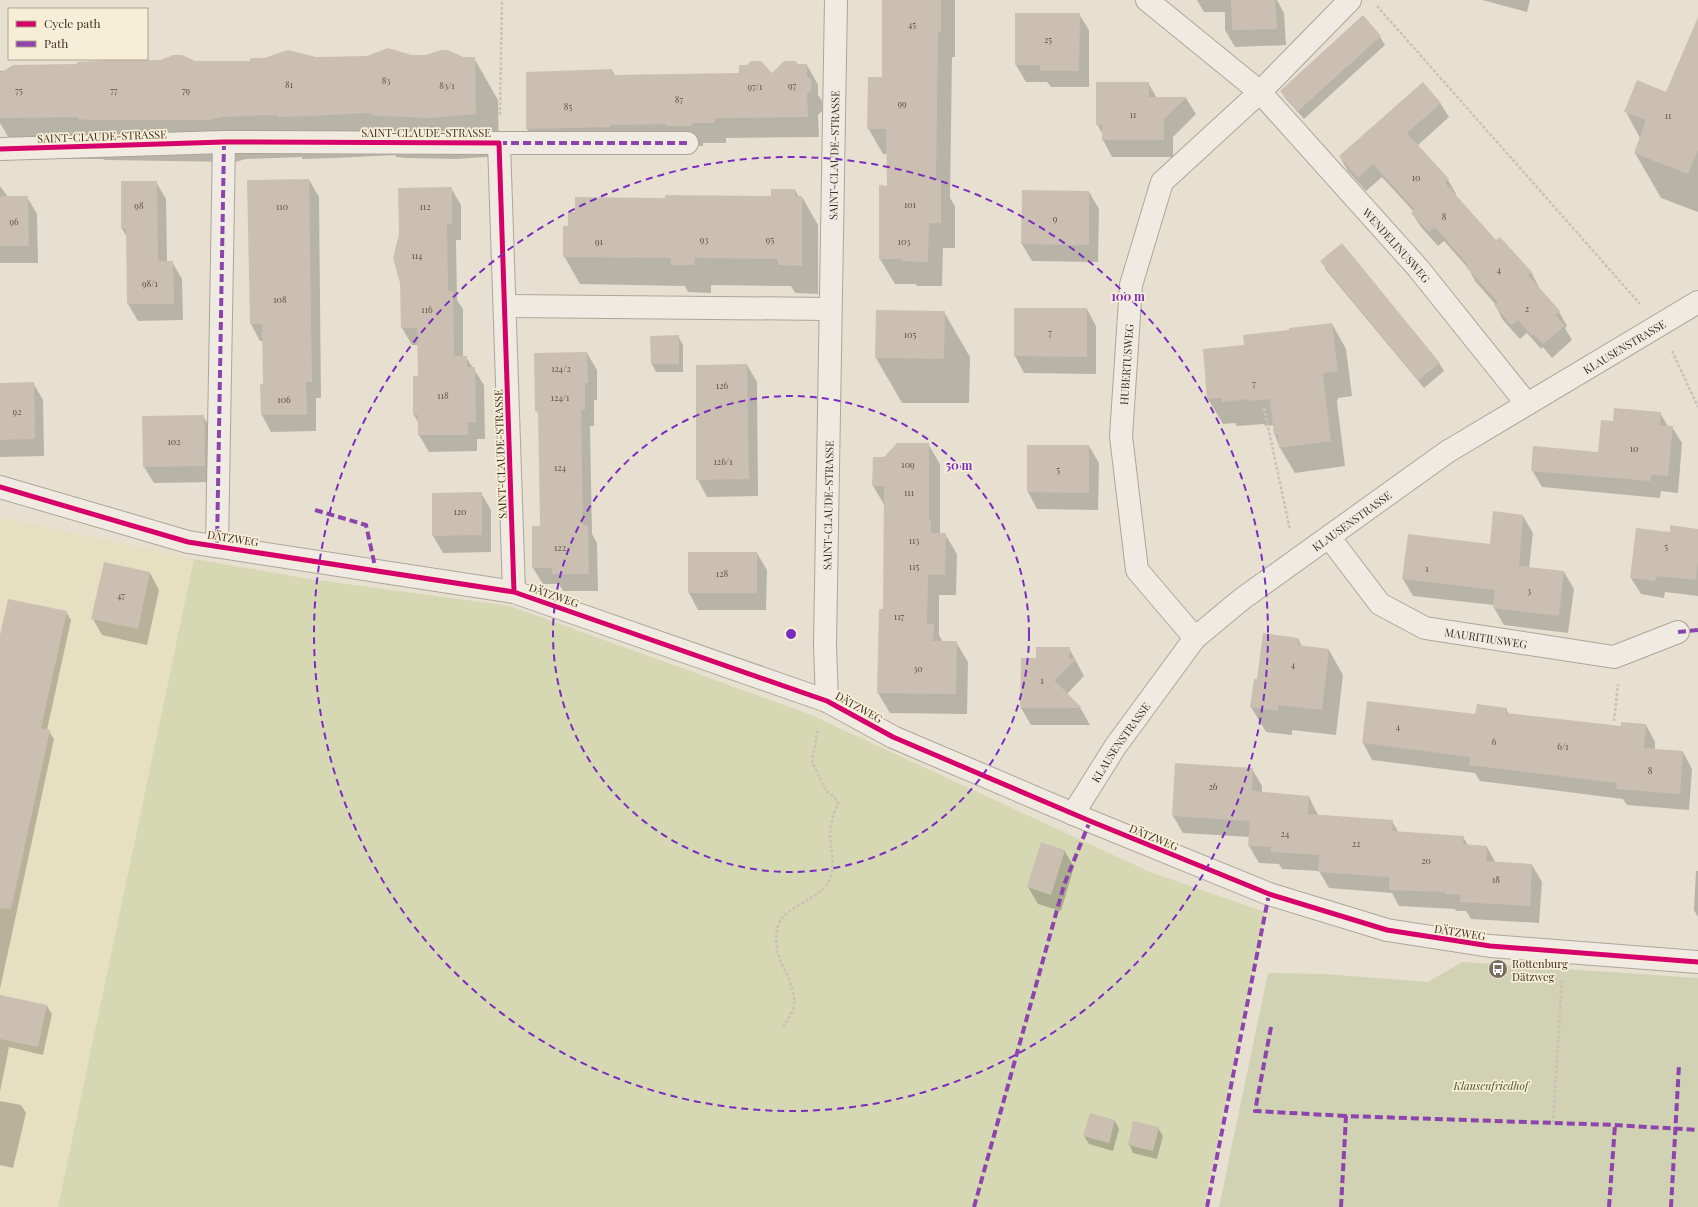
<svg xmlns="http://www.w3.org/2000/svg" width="1698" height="1207" font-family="'Playfair Display',serif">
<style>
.farmland{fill:#e6dfc2}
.green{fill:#d6d7b3}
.cemetery{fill:#d1d1b3}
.shadow{fill:#0003}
.building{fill:#cbbfb2}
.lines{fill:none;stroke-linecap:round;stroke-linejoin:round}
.minor-casing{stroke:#ada599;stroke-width:24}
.path{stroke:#c8c2b9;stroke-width:2.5;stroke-dasharray:3 2;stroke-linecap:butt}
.minor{stroke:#efebe3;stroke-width:22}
.quiet{stroke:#8e44ad;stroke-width:4;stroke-dasharray:8 4;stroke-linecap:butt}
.cycleway-casing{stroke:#f7eed8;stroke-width:8}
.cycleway{stroke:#d6006c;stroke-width:5}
.ring{fill:none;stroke:#7b2cbf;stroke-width:2;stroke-dasharray:7 5}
.labels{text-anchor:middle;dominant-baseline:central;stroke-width:3.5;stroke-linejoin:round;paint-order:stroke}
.number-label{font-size:9px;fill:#605244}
.street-label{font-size:11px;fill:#3d2e20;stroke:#f7eed8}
.poi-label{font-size:11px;fill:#3d2e20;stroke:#f7eed8;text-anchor:start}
.park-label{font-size:11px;font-style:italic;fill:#4d5a26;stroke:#f7eed8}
.centre{fill:#7b2cbf;stroke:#f7eed8;stroke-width:2}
.ring-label{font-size:12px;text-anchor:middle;font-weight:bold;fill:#7b2cbf;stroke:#f7eed8;stroke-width:3.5;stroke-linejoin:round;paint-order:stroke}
</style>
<rect width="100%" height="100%" fill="#e7e0d1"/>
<!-- farmland -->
<path class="farmland" d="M0 517 194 559 58 1207H0Z"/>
<!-- green -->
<path class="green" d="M194 559 310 579 510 606 809 714 1150 872 1265 912 1204 1207H58Z"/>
<!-- cemetery -->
<path class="cemetery" d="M1462 962 1698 978V1207H1219L1268 973 1325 974 1428 982Z"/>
<!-- shadow -->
<path class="shadow" d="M883 0H955V57H952L950 198 955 206V248H943L942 286H917L916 284H895L880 259 888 187V154H883L868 128 883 78Z
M1197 0H1277L1284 13 1286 45 1235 47 1225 30V12H1204Z
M1482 0H1530L1527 12Z
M1079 14 1089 30V87H1051L1047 82H1026L1016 65Z
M1363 17 1380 37 1385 45 1304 119 1286 99 1281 91Z
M412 56 474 58 498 100 499 156 457 159 406 158 396 157 395 155 335 158 302 159V157L246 159 235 162 104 160 103 159H21L0 123V71L113 62V59L194 62H251L316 58Z
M1698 61V212L1661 198 1635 153 1640 138 1626 112 1667 93Z
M798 65H807L818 85V95L822 101V111L818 115 819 137 726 138V143H703V146L539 149 527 129 612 70 615 76 772 74Z
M1148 83 1157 98H1186L1196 114 1173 137V157H1112L1103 140V135L1097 124Z
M1440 103 1449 117 1417 146 1448 180 1456 194 1455 195 1496 241 1531 272 1539 287 1538 288 1559 312 1567 326 1565 328 1572 340 1552 358 1543 347 1541 349 1527 333 1520 339 1503 320 1495 305H1496L1475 281 1469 269 1444 241 1438 246 1421 227 1412 213 1414 212 1382 177 1366 191 1348 171 1340 157Z
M309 180 319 197 321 398H316V431L271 432 262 415 261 385H264L263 341H260L251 324Z
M156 182 166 199 167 262H172L182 279 183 320 138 321 128 304 127 237 122 229Z
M0 186 8 197H27L37 214 38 263H0Z
M451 188 461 205V240H456L457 300 463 309V357H466L484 385 485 439H477V451L429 452 419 435V424L414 415V377H419L418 345H412L402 328Z
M795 190 799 197H802L818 225V294L795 293 791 286 711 285V293L688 292 685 286 580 284 564 256 569 227 666 199 772 197Z
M1089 192 1099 209 1098 262 1032 261 1022 244Z
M1322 261 1439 363 1444 371 1424 388 1326 270Z
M1087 309 1096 326V374L1024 373 1015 356Z
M944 312 970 357 969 403H902L876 358Z
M1332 324 1346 349 1352 396 1338 398 1337 402 1345 466 1295 473 1280 448 1275 435 1274 425 1265 426 1264 424 1237 426 1235 423 1223 424 1208 399 1204 350 1245 345 1290 331Z
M678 336 683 345V372H656L652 364 651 337Z
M587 353 597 370V400H594V426H590L592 534 597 543 598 591H563L559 584H543L533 568 541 527 539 415 536 410Z
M747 365 757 382 758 496 707 497 698 480Z
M33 383 43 400 44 456 0 457V384Z
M1660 413 1668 426 1672 427 1682 443 1678 493 1661 491 1660 498 1542 487 1532 470 1599 453 1614 422Z
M203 416 213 433 214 482 154 483 144 467Z
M928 444 940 464V534H945L957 554 956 595H939V635L943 642H956L968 662 967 714 890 713 878 693 880 610H884L885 506 873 486 884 458Z
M1028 446H1089L1099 463 1098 510 1037 509 1028 492Z
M481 493 491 510V552L443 553 433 536V494Z
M1523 516 1533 533 1529 568 1564 572 1574 589 1568 633 1504 625 1494 608V605L1413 596 1403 579 1491 545Z
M1698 530V596L1665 592 1664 598 1641 594 1631 578 1671 533Z
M757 553 767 570 766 610H698L689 593Z
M150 573 159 590 147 645 102 635 93 619Z
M66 612 71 620 47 730 49 731 54 739 0 989V639Z
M1298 638 1302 647 1329 650 1343 675 1336 735 1292 730V735L1266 732 1251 707 1258 680Z
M1069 648 1084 676 1067 694 1081 709 1090 725H1031L1021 708 1022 659H1037Z
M1506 709 1509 714 1622 727 1646 725 1655 742V750L1683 752 1692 769 1689 810 1627 805 1623 799 1480 781 1475 773 1372 760 1363 743Z
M1252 769 1262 786V793L1309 797 1318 815 1392 821 1399 833 1463 837 1468 845 1487 847 1496 863 1532 865 1542 882 1539 923 1471 919 1466 911H1456L1455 909 1399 906 1392 893 1329 888 1319 871 1282 869 1279 864 1259 863 1249 846 1250 837 1183 833 1173 816Z
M1064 850 1074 867 1061 911 1038 904 1028 887Z
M1696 871H1698V917L1694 910Z
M0 996 47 1006 52 1014 43 1055 9 1047 0 1092Z
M0 1101 21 1105 26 1113 13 1168 0 1165Z
M1115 1121 1119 1129 1113 1151 1089 1144 1084 1136Z
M1158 1128 1163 1136 1157 1159 1133 1153 1129 1144Z"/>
<!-- building -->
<path class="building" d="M882 0H941V32H938L936 180H941V223H929L928 262 901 261 902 259H879V185L887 186 886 129H867L868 77H882Z
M1231 0H1275L1277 29 1232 30Z
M1015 13H1080L1079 71H1040V65H1015Z
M1363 15 1381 36 1298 111 1280 91Z
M1698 17V150L1688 174 1634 153 1646 120 1624 112 1637 80 1666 92Z
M388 48 412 55H426L441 50H448L463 57H475L476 114 432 118 381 116 371 115V113L310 116 277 117V115L221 117 210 120H90L78 119V117L0 118V73L13 65 77 64V62L112 60H161L173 55H182L195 61H250V58H264L288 50 316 57 367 56Z
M751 61H761L772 73 784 61H795L798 64H807V76L811 80V91L807 94 808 117 715 118V123H692V126H667L666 124 610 125V127L526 129V72L612 69V75L739 73V65H747Z
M1096 82H1149V97H1187L1164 119V140H1102V125H1096Z
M1423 82 1441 103 1407 133 1449 179 1445 183 1496 240 1500 237 1532 272 1528 275 1560 311 1555 315 1565 326 1543 344 1534 334 1532 336 1518 320 1511 325 1494 305 1498 302 1466 267 1468 265 1435 227 1429 232 1411 213 1415 210 1373 164 1358 178 1339 156Z
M309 179 312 382H306L307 415H261L260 384H263L262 324H250L247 180Z
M121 181H157L158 261H173L174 304H127L126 229H121Z
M452 187V224H447L448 291H453L454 356H467V367H475L476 422H468V435H418V415H413V376H418L417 328H401L400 283 393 258 399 234 398 188Z
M771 189H795V196H802V266L778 265V259L695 258V265H671V258L563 257V226H568V212H575V197L665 198V195L771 196Z
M1022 190 1089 191V245L1021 244Z
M0 196H28L29 246H0Z
M1342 243 1440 363 1418 380 1320 261Z
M1014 308H1087V357L1014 356Z
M876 310 945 311 944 359 875 358Z
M1332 323 1338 371 1324 373 1323 377 1331 441 1279 448 1278 435H1274L1270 399 1250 401V399L1222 402V398L1207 399 1203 349 1244 345 1243 335 1289 330V328Z
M679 335V364H651L650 336Z
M587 352 588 383H585V410H581L583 525H588L589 574H552V568H532V526H540L538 411H535L534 353Z
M747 364 749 479 696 480V365Z
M34 382 35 439 0 440V383Z
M1614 408 1661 412 1660 425 1673 426 1668 476 1651 475V481L1531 471 1533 446 1598 452 1601 420 1613 421Z
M204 415 205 466 143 467 142 416Z
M897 443H929V520H931V533H946L945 575H928L927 624H934L933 641H957L956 694 877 693 879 609H883L884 486H872L873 457H884Z
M1027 445H1089V493L1027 492Z
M482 492V535L432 536V493Z
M1493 511 1523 515 1519 566 1564 571 1559 616 1493 608 1495 590 1402 579 1408 534 1490 544Z
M1670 525 1698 529V560L1696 580 1656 576 1655 581 1630 578 1636 528 1670 532Z
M688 552H757V593H688Z
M104 562 150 572 138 629 91 619Z
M8 599 67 611 41 728 50 730 11 909 0 908V635Z
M1263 633 1298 638V645L1329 649 1322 710 1278 705V711L1250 707 1254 679H1257Z
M1036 647H1070L1069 659H1076L1054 680 1082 708H1020L1021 658H1036Z
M1367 701 1475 714 1477 704 1507 708 1506 713 1621 726V722L1646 724 1644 748 1683 751 1680 794 1616 789 1617 783 1469 765 1470 757 1362 743Z
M1175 763 1253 768 1252 791 1309 796 1308 814 1393 820 1392 831 1464 836 1463 844 1487 846 1486 861 1532 864 1530 906 1460 902V895L1445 894V892L1389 890V877L1318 872 1319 855 1271 852V847L1248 846 1250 821 1172 816Z
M1041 842 1065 850 1051 895 1027 887Z
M0 995 47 1005 38 1047 0 1039Z
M1090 1113 1115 1120 1109 1143 1083 1136Z
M1133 1121 1159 1127 1153 1151 1128 1145Z"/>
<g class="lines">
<!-- minor casing -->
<g class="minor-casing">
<g id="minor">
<path id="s1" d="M1147 0 1260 92 1418 268 1527 404"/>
<path d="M499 143H687"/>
<path d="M0 149 224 142 499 143 514 592"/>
<path d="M505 306 830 309"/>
<path d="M0 487 188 542 514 592 827 701 893 737 1090 821 1269 894 1387 930 1490 946 1698 962"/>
<path id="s2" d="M1329 537 1380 604 1425 628 1614 657 1678 632"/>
<path d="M217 546 224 142"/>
<path id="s3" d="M1195 638 1137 570 1121 436 1131 285 1162 182 1260 92 1350 0"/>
<path id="s4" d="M827 701 825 645 836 0"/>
<path id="s5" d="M1073 814 1115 747 1195 638 1242 599 1447 452 1698 302"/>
</g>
</g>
<!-- path -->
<path class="path" d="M1377 6 1640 304
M500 115 502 0
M1672 351 1698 407
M1264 408 1290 530
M1614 721 1618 684
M783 1027C787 1021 793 1012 794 1005 796 975 769 961 778 926 783 906 820 900 829 881 836 867 831 850 830 836 830 824 834 814 838 803L834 796 826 791 812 762 818 728
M1553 1123 1562 980"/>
<!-- minor -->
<use href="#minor" class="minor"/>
<!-- quiet -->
<path class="quiet" d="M499 143H687
M315 510 366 525 376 571
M217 546 224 142
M1678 632 1698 630
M1271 1027 1255 1111 1346 1116
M974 1207 1064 885 1090 821
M1207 1207 1269 894
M1341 1207 1346 1116 1615 1125 1698 1130
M1609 1207 1615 1125
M1671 1207 1679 1065"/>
<!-- cycleway casing -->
<g class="cycleway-casing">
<path id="cycleway" d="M0 149 224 142 499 143 514 592
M0 487 188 542 514 592 827 701 893 737 1090 821 1269 894 1387 930 1490 946 1698 962"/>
</g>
<!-- cycleway -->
<use href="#cycleway" class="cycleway"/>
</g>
<!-- distance rings -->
<g class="ring">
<circle cx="791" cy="634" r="238"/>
<circle cx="791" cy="634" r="477"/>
</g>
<!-- icons -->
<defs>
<g id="bus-disc" transform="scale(1)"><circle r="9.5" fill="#786c5e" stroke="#f7eed8"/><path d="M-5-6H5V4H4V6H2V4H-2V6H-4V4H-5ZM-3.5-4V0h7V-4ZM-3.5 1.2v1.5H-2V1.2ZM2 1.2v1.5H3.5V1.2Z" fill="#fff"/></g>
</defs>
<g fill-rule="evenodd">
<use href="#bus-disc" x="1498" y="969"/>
</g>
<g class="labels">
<!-- number labels -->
<g class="number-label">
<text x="912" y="24">45</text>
<text x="1048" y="39">25</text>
<text x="386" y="80">83</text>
<text x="289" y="84">81</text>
<text x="447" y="85">83/1</text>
<text x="792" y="85">97</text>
<text x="755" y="86">97/1</text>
<text x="19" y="90">75</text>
<text x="114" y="90">77</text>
<text x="186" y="90">79</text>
<text x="679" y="99">87</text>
<text x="902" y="103">99</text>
<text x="568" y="106">85</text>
<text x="1133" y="114">11</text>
<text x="1668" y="115">11</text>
<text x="1416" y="177">10</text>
<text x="910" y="204">101</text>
<text x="139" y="205">98</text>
<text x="282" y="206">110</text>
<text x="425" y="206">112</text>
<text x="1444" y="216">8</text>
<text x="1055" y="218">9</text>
<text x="14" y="221">96</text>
<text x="704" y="239">93</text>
<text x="770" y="239">95</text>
<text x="599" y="241">91</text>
<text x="904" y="241">103</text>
<text x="417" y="255">114</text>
<text x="1499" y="269">4</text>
<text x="150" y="283">98/1</text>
<text x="280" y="299">108</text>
<text x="1527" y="308">2</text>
<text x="427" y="309">116</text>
<text x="1050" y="332">7</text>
<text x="910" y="334">105</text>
<text x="561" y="368">124/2</text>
<text x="1254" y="383">7</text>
<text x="722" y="385">126</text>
<text x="443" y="395">118</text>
<text x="560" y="397">124/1</text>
<text x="284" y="399">106</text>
<text x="17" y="411">92</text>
<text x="174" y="441">102</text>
<text x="1634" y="448">10</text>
<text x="723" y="461">126/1</text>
<text x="908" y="464">109</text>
<text x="560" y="467">124</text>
<text x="1058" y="469">5</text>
<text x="909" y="492">111</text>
<text x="460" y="511">120</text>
<text x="914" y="540">113</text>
<text x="1666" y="546">5</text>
<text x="560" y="547">122</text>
<text x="914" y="566">115</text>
<text x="1427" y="568">1</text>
<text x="722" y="573">128</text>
<text x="1529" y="590">3</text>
<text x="121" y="595">47</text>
<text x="899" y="616">117</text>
<text x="1293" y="664">4</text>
<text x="918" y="668">30</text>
<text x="1042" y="680">1</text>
<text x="1398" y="726">4</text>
<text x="1494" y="741">6</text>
<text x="1563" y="746">6/1</text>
<text x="1650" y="770">8</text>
<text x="1213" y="786">26</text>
<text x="1285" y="833">24</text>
<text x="1356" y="843">22</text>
<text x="1426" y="860">20</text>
<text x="1496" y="879">18</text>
</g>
<!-- street labels -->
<g class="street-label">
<text x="426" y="132">SAINT-CLAUDE-STRASSE</text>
<text transform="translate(102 136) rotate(-2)">SAINT-CLAUDE-STRASSE</text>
<text stroke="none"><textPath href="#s4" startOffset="546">SAINT-CLAUDE-STRASSE</textPath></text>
<text stroke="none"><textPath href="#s1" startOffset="351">WENDELINUSWEG</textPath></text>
<text stroke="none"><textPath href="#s5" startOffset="734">KLAUSENSTRASSE</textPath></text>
<text stroke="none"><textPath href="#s3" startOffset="296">HUBERTUSWEG</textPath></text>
<text transform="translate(500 454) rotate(-92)">SAINT-CLAUDE-STRASSE</text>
<text stroke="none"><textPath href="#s4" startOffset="196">SAINT-CLAUDE-STRASSE</textPath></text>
<text stroke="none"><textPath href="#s5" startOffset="410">KLAUSENSTRASSE</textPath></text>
<text transform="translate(233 538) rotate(9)">DÄTZWEG</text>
<text transform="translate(554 595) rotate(19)">DÄTZWEG</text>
<text stroke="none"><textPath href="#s2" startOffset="197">MAURITIUSWEG</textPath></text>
<text transform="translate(859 707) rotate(29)">DÄTZWEG</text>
<text stroke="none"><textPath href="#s5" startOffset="86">KLAUSENSTRASSE</textPath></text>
<text transform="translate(1154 837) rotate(22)">DÄTZWEG</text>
<text transform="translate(1460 932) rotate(9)">DÄTZWEG</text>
</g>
<!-- poi labels -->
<g class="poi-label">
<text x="1512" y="963">Rottenburg<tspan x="1512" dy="13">Dätzweg</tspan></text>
</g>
<!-- park labels -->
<g class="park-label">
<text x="1491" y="1085">Klausenfriedhof</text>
</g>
</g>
<circle cx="791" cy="634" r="6" class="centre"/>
<g class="ring-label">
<text x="1128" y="301">100 m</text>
<text x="959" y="470">50 m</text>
</g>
<!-- legend -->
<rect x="8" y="8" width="140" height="52" fill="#f7eed8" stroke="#ada18e"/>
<rect x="16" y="21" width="20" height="6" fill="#d6006c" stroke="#ada18e"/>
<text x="44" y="28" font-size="12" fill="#3d2e20">Cycle path</text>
<rect x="16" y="41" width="20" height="6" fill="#8e44ad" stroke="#ada18e"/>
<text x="44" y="48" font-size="12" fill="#3d2e20">Path</text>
</svg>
